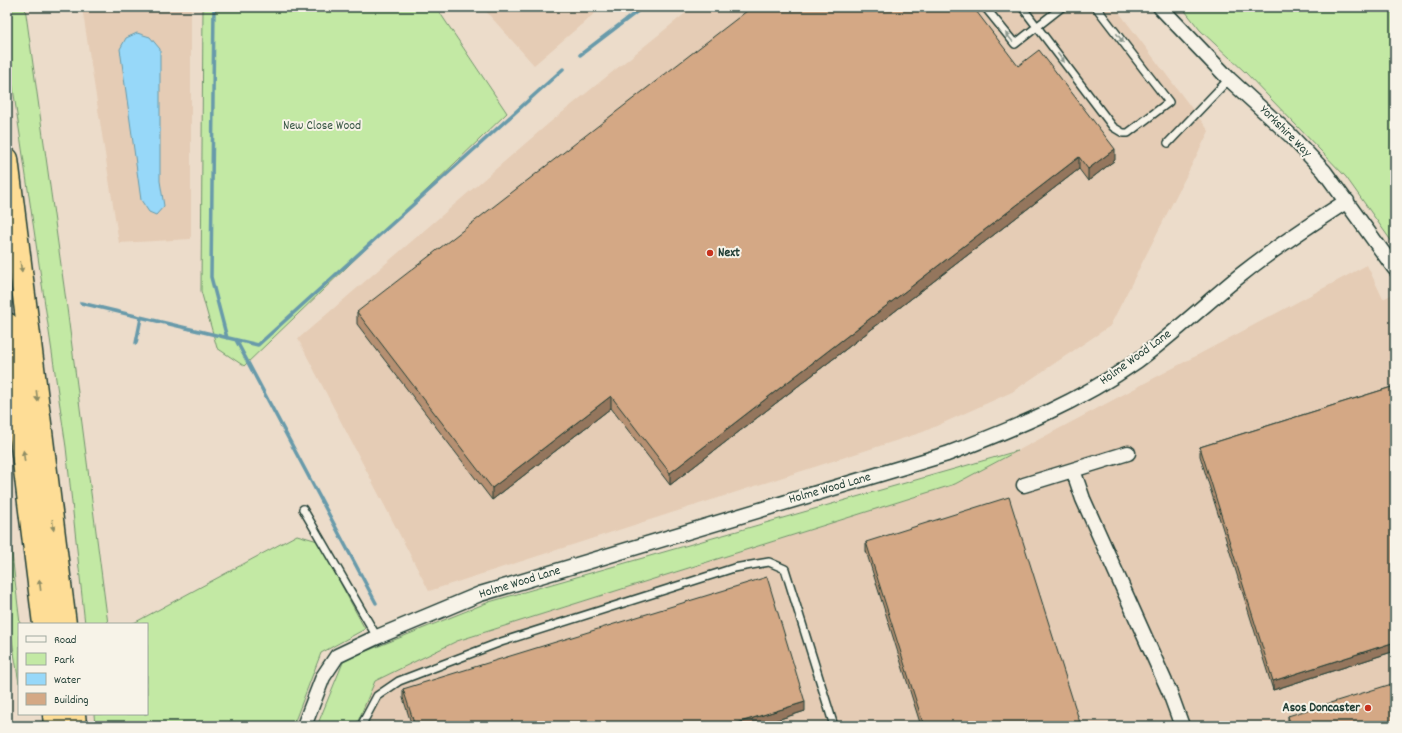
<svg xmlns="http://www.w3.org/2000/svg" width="1402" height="733" font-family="Dekko,sans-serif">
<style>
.built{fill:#e5ccb5}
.green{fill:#c3e9a4;stroke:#71936c}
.water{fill:#97d8f9;stroke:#679aaa}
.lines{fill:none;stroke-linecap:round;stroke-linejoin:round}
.stream{stroke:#679aaa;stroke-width:3.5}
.service-casing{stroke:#1f3d34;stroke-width:10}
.minor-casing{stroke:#1f3d34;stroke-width:17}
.motorway-casing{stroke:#1f3d34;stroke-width:25}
.service{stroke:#f7f3e8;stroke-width:7}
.minor{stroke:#f7f3e8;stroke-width:14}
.motorway{stroke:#fedd96;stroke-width:22}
.wall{fill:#b69072;stroke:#1f3d34}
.shaded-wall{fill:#94765d;stroke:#1f3d34}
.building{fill:#d4a885;stroke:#1f3d34}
.oneway{fill:#8b988e}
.oneway2{fill:#8e8d65}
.poi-dot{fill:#c8321e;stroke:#f7f3e8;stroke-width:1.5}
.labels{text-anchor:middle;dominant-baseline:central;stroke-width:4;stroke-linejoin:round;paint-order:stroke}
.park-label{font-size:13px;fill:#385745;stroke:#f7f3e8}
.street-label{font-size:13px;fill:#1f3d34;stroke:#f7f3e8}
.poi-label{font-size:13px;font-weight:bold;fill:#1f3d34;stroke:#f7f3e8;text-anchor:start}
</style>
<rect width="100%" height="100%" fill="#ecdcca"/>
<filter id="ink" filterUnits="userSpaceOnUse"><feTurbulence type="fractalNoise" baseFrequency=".025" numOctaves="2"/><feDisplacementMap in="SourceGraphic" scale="8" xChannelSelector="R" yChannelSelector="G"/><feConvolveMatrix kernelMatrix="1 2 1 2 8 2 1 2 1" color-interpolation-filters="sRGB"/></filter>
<g filter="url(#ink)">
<!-- built -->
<path class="built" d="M82 7H191V239L119 243Z
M482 7H602L534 65Z
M693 7H1115L1209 131 1110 326 1012 392 923 432 429 591 298 339 548 124Z
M1367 265 1383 299 1395 293V726H356L375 681 457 641 955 484Z"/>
<!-- green -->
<path class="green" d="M7 7H25L67 308 108 624H85L66 447 7 47Z
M203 7H436L507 113 244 366 217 348 201 291Z
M1182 7H1395V243L1392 242 1346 177 1245 72 1200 30Z
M1017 451 955 484 457 641 375 681 356 726H317L344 660 489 602Z
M7 510 20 624 19 683 7 610Z
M297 535 318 541 365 629 321 653 293 726H95L94 714H147V624H132Z"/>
<!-- water -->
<path class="water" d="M137 33 150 37 160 49V181L164 206 156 215 149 212 141 200 120 49 126 38Z"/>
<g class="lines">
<!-- stream -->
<path class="stream" d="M214 7 211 277 227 338
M580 55 643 7
M81 303 258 345 563 69
M236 340 376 603
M136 343 141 318"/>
<!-- service casing -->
<g class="service-casing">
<path id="service" d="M985 7 1015 44 1062 7
M1022 7 1113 127 1123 133H1128L1169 102 1096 7
M1168 143 1229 79
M303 509 377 637
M361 726 377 696 399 681 501 642 734 568 769 562 785 569 834 726"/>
</g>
<!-- minor casing -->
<g class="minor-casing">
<path id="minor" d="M1160 7 1229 79 1290 135 1324 171 1395 269
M1073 470 1083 499 1170 693 1182 726
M1024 485 1128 453
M304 726 323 677 337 656 377 637 480 594 947 454C1013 429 1079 402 1137 361 1174 334 1207 302 1242 274 1276 247 1311 224 1347 201"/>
</g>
<!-- motorway casing -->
<g class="motorway-casing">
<path id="motorway" d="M7 159 65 624
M7 324 44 624
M54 714 55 726
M74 714 75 726"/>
</g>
<!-- service -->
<use href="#service" class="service"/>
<!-- minor -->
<use href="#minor" class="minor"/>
<!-- motorway -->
<use href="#motorway" class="motorway"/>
</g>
<!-- wall -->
<path class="wall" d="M1018 66 1115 160 1088 181 1079 169 670 485 611 408 492 500 357 324V312Z
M1395 386V651L1273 690 1200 456V447Z
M866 542 1081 726H921L866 551Z
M403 689 805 711 758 726H412L403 698Z
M1288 716 1395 726H1288Z"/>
<!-- shaded-wall -->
<path class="shaded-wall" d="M1115 149V160L1088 181V169Z
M1079 157V169L670 485V473Z
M611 396V408L492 500V488Z
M1395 642V651L1273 690V681Z
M805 702V711L758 726H737V723Z"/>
<!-- building -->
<path class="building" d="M752 7H973L1018 66 1039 50 1115 149 1088 169 1079 157 670 473 611 396 492 488 357 312Z
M1395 386V642L1273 681 1200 447Z
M1009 497 1081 726H924L866 542Z
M767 577 805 702 737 723 738 726H415L403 689Z
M1395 683V726H1291L1288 716Z"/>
<!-- one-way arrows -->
<defs><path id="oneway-solid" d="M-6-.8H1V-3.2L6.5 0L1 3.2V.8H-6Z"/></defs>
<g class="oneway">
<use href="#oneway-solid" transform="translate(1009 37) rotate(-128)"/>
<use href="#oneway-solid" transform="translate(1120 38) rotate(53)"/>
<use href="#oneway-solid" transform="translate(1061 58) rotate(53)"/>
</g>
<g class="oneway2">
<use href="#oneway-solid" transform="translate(21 267) rotate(83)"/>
<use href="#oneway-solid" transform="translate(37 396) rotate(83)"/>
<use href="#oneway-solid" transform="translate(24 456) rotate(-97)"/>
<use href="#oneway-solid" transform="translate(53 525) rotate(83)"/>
<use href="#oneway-solid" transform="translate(40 585) rotate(-97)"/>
</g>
</g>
<!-- markers -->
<g class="poi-dot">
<circle cx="710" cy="253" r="4"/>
<circle cx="1368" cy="708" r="4"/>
</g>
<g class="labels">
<!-- park labels -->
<g class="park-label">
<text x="322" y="126">New Close Wood</text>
</g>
<!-- street labels -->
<g class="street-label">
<text transform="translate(1285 132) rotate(45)">Yorkshire Way</text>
<text transform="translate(1136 358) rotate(-36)">Holme Wood Lane</text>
<text transform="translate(830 489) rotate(-16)">Holme Wood Lane</text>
<text transform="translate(520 583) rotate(-17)">Holme Wood Lane</text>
</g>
<!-- poi labels -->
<g class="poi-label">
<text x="718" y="253">Next</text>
<text x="1360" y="708" text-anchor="end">Asos Doncaster</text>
</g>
</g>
<!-- margin -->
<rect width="1402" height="733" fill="none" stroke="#f7f3e8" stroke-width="24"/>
<rect x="12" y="12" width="1378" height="709" fill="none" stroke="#1f3d34" stroke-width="1.5" filter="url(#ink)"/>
<!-- legend -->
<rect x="18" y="623" width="130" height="92" fill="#f7f3e8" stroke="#a1aaa0"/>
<rect x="26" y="636" width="20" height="6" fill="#f7f3e8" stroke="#a1aaa0"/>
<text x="54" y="643" font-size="12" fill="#1f3d34">Road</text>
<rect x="26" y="653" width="20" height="12" fill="#c3e9a4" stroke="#a1aaa0"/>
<text x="54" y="663" font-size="12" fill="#1f3d34">Park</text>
<rect x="26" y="673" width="20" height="12" fill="#97d8f9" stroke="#a1aaa0"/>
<text x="54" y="683" font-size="12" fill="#1f3d34">Water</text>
<rect x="26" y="693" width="20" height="12" fill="#d4a885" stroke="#a1aaa0"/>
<text x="54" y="703" font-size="12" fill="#1f3d34">Building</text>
</svg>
